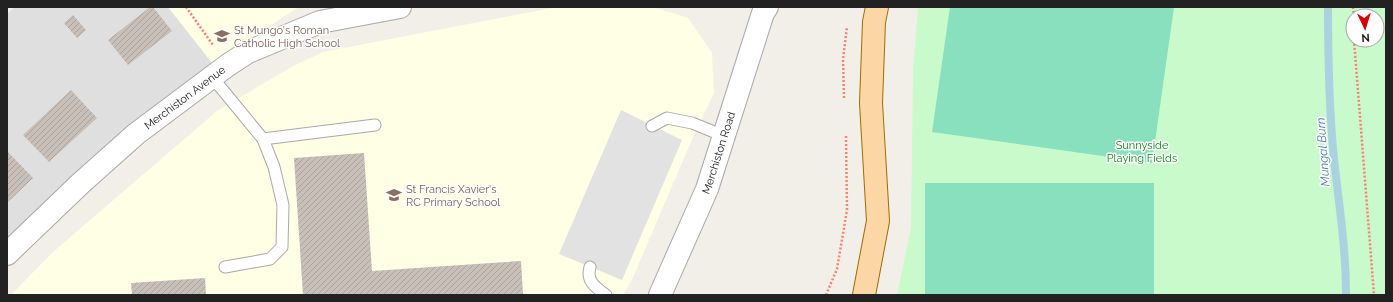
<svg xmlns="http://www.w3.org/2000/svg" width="1393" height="302" font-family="Raleway,sans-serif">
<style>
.residential{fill:#e0dfdf}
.education{fill:#ffffe5}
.park{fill:#c8facc;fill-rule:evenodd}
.pitch{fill:#88e0be}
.parking{fill:#e2e2e2}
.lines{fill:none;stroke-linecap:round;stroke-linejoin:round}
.stream{stroke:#aad3df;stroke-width:8}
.building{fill:url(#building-hatch)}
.lane-casing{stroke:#a9a9a9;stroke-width:13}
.street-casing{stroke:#a9a9a9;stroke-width:24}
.primary-casing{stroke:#a06b00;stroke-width:24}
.path{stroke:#fa8072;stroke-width:2.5;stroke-dasharray:2 2;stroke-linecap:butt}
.lane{stroke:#fff;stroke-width:11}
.street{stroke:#fff;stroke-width:22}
.primary{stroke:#fcd6a4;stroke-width:22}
.labels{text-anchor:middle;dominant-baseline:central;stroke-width:3;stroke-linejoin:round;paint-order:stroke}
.education-label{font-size:11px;fill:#785e54;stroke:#fff;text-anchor:start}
.street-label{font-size:11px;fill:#222;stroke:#fff}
.park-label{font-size:11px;fill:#0c8416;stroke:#fff}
.water-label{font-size:12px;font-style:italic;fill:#4a7aab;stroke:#fff}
</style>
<defs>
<pattern id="building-hatch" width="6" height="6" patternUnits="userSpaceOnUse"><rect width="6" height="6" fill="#c7bfb8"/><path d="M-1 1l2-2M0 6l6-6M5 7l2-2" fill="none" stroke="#aba49e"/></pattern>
</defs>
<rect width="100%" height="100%" fill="#f2efe9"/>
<!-- residential -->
<path class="residential" d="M15 7H168L220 71 7 254V14Z"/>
<!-- education -->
<path class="education" d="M168 7H299L212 63Z
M557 7H653L688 18 712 53 714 93 693 137 631 282 623 295H11L53 252 217 111 293 66 323 52Z"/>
<!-- park -->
<path class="park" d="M918 7H1386V295H897L911 228 913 72ZM1353 16H1377V40H1353Z"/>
<!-- pitch -->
<path class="pitch" d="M950 7H1174L1152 163 932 132Z
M925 183H1154V295H925Z"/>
<!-- parking -->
<path class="parking" d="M621 110 682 140 622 280 559 254Z"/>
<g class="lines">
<!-- stream -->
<path class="stream" d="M1328 7C1328 58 1329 109 1334 159 1339 205 1346 248 1346 295"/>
</g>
<!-- building -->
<path class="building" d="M150 7H153L172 31 128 65 108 40Z
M73 15 86 30 77 38 64 23Z
M71 90 97 118 49 162 23 135Z
M8 152 33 178 7 203V153Z
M364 153 372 271 521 261 523 295H303L294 158Z
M205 278 206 295H132L131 283Z"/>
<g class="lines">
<!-- lane casing -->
<g class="lane-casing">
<path id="lane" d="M212 77 263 139 274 167 283 205 282 247 270 259 225 267
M652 126 667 118 692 123 724 136
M263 139 375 125
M590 267C586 281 595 287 606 295"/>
</g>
<!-- street casing -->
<g class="street-casing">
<g id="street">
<path id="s1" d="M7 254 81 183 136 134 228 65 248 52 320 22 400 7"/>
<path id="s2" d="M660 295 707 189 763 13 767 7"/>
</g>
</g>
<!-- primary casing -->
<g class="primary-casing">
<path id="primary" d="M864 295 878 221 871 103 874 22 877 7"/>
</g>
<!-- path -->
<path class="path" d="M186 7 213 45
M1353 7 1354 16
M1354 40 1374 295
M844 98 843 59 847 27
M826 295 837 269 847 210 846 135"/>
<!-- lane -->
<use href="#lane" class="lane"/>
<!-- street -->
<use href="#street" class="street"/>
<!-- primary -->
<use href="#primary" class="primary"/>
</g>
<!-- icons -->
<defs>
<g id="school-bare" transform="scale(1.2)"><path d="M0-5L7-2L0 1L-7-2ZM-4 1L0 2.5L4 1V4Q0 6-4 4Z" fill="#8d6e63" stroke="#fff" stroke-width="2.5" paint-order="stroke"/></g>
</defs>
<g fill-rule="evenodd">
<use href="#school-bare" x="222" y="36"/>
<use href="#school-bare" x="394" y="195"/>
</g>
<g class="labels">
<!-- education labels -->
<g class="education-label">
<text x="234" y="30">St Mungo's Roman<tspan x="234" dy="13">Catholic High School</tspan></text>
<text x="406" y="189">St Francis Xavier's<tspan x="406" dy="13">RC Primary School</tspan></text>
</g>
<!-- street labels -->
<g class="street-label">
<text stroke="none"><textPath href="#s1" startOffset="237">Merchiston Avenue</textPath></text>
<text stroke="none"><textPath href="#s2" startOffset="154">Merchiston Road</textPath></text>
</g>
<!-- park labels -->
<g class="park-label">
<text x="1142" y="145">Sunnyside<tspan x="1142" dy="13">Playing Fields</tspan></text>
</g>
<!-- water labels -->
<g class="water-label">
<text transform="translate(1323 152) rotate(-94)">Mungal Burn</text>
</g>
</g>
<!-- border -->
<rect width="1393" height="302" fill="none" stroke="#222222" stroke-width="16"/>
<!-- north arrow -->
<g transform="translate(1365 28) rotate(176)"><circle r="19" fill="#ffffff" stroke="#a7a7a7"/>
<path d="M0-3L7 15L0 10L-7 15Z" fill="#d40000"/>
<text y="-6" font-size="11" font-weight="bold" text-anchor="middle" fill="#222222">N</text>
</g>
</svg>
